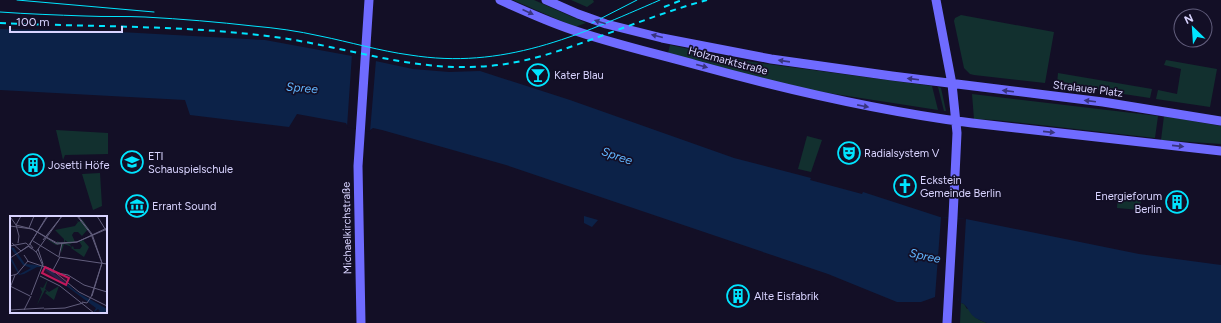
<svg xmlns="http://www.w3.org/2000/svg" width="1221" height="323" font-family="Figtree,sans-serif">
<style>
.green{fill:#12302f}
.water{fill:#0c2248}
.pier{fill:#130f26}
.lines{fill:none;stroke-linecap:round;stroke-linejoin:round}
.secondary{stroke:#6f6bff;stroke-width:9}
.tram{stroke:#00e5ff;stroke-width:1}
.rail{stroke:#00e5ff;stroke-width:2;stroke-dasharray:6 5;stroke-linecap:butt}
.oneway{fill:#38347d}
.labels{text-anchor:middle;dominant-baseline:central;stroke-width:3.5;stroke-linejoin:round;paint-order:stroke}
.street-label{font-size:11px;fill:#d9d4ff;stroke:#130f26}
.poi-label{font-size:11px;fill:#d9d4ff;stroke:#130f26;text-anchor:start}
.water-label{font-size:12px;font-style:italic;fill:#62b6ff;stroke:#130f26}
.inset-road{fill:none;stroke:#625e7d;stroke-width:1}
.view{fill:#c2185b;fill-opacity:0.15;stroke:#c2185b;stroke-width:2}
.inset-edge{fill:none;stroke:#d9d4ff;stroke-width:2}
</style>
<rect width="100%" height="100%" fill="#130f26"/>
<!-- green -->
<path class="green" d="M513 0H534L586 23 575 27Z
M571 0H593L594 2 587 7Z
M961 15 1054 32 1045 83 974 75 970 74 964 68 954 21 955 18Z
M670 45 753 62 932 86 938 110 796 88 668 53Z
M1166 60 1217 69 1210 107 1156 99 1158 90 1177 94 1181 69 1164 65Z
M1058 73 1152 89 1150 98 1057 84Z
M938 87 941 88 946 111H944Z
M972 94 1158 116 1155 138 995 120 974 119Z
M1164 116 1221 126V144L1161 140Z
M56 130 108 133V154L65 155 63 160Z
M807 136 822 140 811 172 798 169Z
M100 173 102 206 93 210 82 174Z
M1118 196 1141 198 1140 210 1117 208Z
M961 303 964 304 967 309 969 308C973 317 978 320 987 323H960Z"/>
<!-- water -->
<path class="water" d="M0 29 102 31 265 40 352 56 413 69 449 72 480 71 570 100 734 158 811 178 810 180 862 194 863 192 940 217 966 219 1139 254 1221 265V323H987C982 321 976 319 972 315 967 309 967 304 959 302L958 297H935L921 302H897L828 274 506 165 382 130 373 128 370 130 347 125 346 123 297 114 289 127 190 115 185 100 0 90Z
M584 216 598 220 592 227 584 223Z"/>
<!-- pier -->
<path class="pier" d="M352 54 376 60 370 132 347 127Z
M941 217 966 219 961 303 959 302 958 297H935Z"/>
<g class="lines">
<!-- secondary -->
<path class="secondary" d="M500 0C522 10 544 20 567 28 609 43 654 53 697 65 788 90 879 111 972 123L1221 151
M546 0 578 14 606 24 662 38 771 59 892 76 1103 102 1221 121
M936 0 952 84 957 133 953 217 947 323
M361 323 358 166 369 0"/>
<!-- tram -->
<path class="tram" d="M17 0 154 12
M0 12C28 14 56 15 85 16 105 17 125 16 145 17 182 19 218 22 253 26 276 28 298 31 320 36 350 42 380 51 410 55 503 70 577 36 660 0
M592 23 637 0"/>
<!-- rail -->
<path class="rail" d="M664 7 682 0
M0 23C89 27 179 25 267 36 343 45 412 73 489 66 524 63 557 52 590 40 629 26 667 11 707 0"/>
</g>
<!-- one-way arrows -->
<defs><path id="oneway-solid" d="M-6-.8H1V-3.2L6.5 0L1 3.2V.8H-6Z"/></defs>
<g class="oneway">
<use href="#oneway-solid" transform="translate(528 12) rotate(24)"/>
<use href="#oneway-solid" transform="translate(600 22) rotate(-162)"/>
<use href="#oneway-solid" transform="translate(657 36) rotate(-166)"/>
<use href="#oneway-solid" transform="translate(784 61) rotate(-172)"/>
<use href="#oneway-solid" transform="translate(702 66) rotate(15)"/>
<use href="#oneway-solid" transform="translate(913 79) rotate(-173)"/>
<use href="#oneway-solid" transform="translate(1008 91) rotate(-173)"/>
<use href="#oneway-solid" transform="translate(1090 101) rotate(-173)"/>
<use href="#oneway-solid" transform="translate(863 106) rotate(11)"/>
<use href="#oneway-solid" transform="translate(1049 132) rotate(6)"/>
<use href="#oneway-solid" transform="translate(1178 146) rotate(6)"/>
</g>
<!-- icons -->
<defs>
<g id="bar-ring" transform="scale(1.15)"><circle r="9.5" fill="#130f26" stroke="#00e5ff" stroke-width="1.5"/><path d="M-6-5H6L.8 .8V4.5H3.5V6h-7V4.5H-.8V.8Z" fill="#00e5ff"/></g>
<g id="theatre-ring" transform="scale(1.15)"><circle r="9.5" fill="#130f26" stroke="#00e5ff" stroke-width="1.5"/><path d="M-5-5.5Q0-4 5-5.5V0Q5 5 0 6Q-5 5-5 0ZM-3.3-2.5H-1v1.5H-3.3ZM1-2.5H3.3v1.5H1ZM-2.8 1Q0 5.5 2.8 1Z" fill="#00e5ff"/></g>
<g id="university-ring" transform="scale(1.15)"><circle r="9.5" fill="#130f26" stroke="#00e5ff" stroke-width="1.5"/><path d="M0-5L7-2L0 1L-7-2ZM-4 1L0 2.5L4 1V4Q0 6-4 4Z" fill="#00e5ff"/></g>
<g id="building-ring" transform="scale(1.15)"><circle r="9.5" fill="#130f26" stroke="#00e5ff" stroke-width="1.5"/><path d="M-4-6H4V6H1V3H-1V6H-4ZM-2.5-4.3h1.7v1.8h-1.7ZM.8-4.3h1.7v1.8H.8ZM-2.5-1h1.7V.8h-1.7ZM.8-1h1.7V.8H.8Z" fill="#00e5ff"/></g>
<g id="church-ring" transform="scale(1.15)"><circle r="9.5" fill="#130f26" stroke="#00e5ff" stroke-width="1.5"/><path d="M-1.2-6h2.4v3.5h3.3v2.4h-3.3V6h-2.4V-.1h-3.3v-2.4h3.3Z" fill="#00e5ff"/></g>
<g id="museum-ring" transform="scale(1.15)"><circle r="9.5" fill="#130f26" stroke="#00e5ff" stroke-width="1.5"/><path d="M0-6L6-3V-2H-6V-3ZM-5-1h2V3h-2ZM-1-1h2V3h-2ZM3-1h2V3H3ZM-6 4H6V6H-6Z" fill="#00e5ff"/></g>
</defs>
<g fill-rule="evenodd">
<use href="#bar-ring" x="538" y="75"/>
<use href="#theatre-ring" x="849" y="153"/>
<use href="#university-ring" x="132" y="162"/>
<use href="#building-ring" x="33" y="165"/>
<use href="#church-ring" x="905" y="186"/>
<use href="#building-ring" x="1177" y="202"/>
<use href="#museum-ring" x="137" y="206"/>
<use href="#building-ring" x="738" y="296"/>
</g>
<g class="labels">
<!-- street labels -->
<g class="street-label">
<text transform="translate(728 61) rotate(15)">Holzmarktstraße</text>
<text transform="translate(1088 89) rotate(7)">Stralauer Platz</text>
<text transform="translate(347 228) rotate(-91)">Michaelkirchstraße</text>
</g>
<!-- poi labels -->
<g class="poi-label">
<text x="554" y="75">Kater Blau</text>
<text x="864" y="153">Radialsystem V</text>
<text x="148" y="156">ETI<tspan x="148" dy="13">Schauspielschule</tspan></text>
<text x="48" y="165">Josetti Höfe</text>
<text x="920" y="180">Eckstein<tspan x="920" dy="13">Gemeinde Berlin</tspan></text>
<text x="1162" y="196" text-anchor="end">Energieforum<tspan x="1162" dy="13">Berlin</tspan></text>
<text x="152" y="206">Errant Sound</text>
<text x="754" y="296">Alte Eisfabrik</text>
</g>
<!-- water labels -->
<g class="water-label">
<text transform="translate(302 88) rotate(5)">Spree</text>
<text transform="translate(617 156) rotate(19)">Spree</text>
<text transform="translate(925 256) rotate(12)">Spree</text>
</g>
</g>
<!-- overview -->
<g transform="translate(10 216)">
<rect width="97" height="97" fill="#130f26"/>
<path d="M72 3 81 16 78 13 72 20 68 16H64L62 19 65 26 68 25 60 28 55 24V27L59 28 62 31 54 28 51 37V28L46 29 36 23 47 28V25L51 27 53 24 51 28H54V23L45 14 65 10 68 6 66 4 69 6ZM73 24 79 31 74 41 61 32 63 30 64 33H70L72 30 69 25ZM38 63 35 73 39 76 49 70 44 84 35 77 37 75 35 74 27 89 32 76 30 71 33 72Z" fill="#12302f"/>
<path d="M0 31 4 32 15 48 27 49 40 54 67 76 97 93V97H87L90 95 88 93 83 97 86 92 31 51H27L14 58 9 59 0 43V39L10 58 21 52 13 49Z" fill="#0c2248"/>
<path class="inset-road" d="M67 0 81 18 92 47 81 81 77 87 72 86M68 0 82 18 92 47 82 80M87 0 97 16M1 2 6 9 22 13 47 27 67 26 97 12M0 10 22 13 47 28 67 26 97 13M19 12 24 0M33 24 52 0M23 25 49 41 97 48M2 27 11 35 18 30 22 33M8 27 9 20 6 9 11 0M19 29 38 0M0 30 16 27 27 37 33 50 43 56 58 59 74 69 97 76M23 32 20 28 37 0M26 36 52 0M49 40 52 27M0 42 19 30M17 45 41 53 69 76 97 90M43 54 50 41M0 60 7 58 18 45 14 39M30 60 50 70 84 97M0 70 20 80M0 72 5 59M21 79 33 48 28 33M34 93 55 92 73 87M0 94 34 92M14 94 21 80"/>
<path class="view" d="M35 51 59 62 56 69 32 57Z"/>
<rect width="97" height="97" class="inset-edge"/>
</g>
<!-- north arrow -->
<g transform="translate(1193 28) rotate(335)"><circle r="19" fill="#130f26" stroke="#625e7d"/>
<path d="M0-3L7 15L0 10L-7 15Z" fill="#00e5ff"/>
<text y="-6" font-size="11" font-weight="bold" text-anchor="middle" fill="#d9d4ff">N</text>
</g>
<!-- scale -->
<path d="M10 26v6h112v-6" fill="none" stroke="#d9d4ff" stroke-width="2"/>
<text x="16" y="26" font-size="12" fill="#d9d4ff" stroke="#130f26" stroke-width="3" paint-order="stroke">100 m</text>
</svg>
